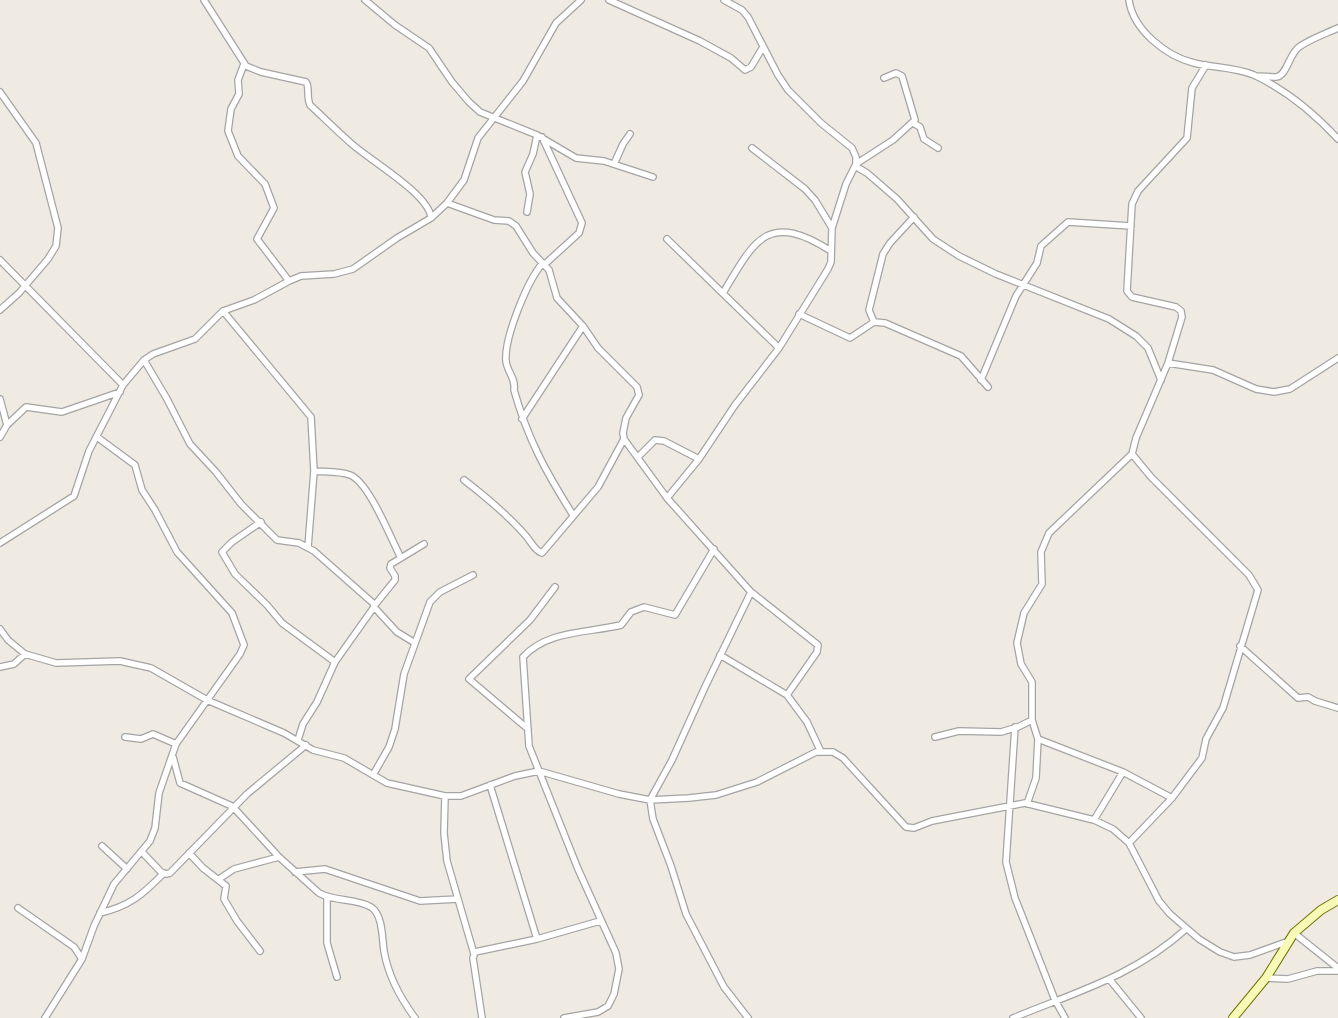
<svg xmlns="http://www.w3.org/2000/svg" width="1338" height="1018" font-family="Rubik,sans-serif">
<style>
.lines{fill:none;stroke-linecap:round;stroke-linejoin:round}
.street-casing{stroke:#a4a4a4;stroke-width:8}
.secondary-casing{stroke:#6a7603;stroke-width:10}
.street{stroke:#fff;stroke-width:5.5}
.secondary{stroke:#f7fab6;stroke-width:8}
</style>
<rect width="100%" height="100%" fill="#efebe3"/>
<g class="lines">
<!-- street casing -->
<g class="street-casing">
<path id="street" d="M204 0 246 66 261 72 306 82C310 87 306 96 310 105 324 118 338 132 353 145 370 160 430 195 431 218
M365 0 395 25 429 48 452 82 469 102 480 112 537 135 576 158 604 161 653 177
M609 0 700 41 731 58 745 70 751 67 763 47
M1129 0C1133 30 1166 56 1194 63 1214 68 1234 67 1254 75 1286 90 1314 113 1338 139
M244 64 238 80 239 94 231 109 228 131 238 156 265 184 274 208 257 239 289 281
M1256 76C1263 76 1270 77 1276 77 1287 76 1289 54 1299 47 1310 39 1325 34 1338 28
M0 92 36 143 58 228 56 246 48 259 19 293 0 310
M913 123 920 127 924 139 938 148
M542 137 582 223 579 233 545 264
M752 148 805 189 815 200 832 228
M614 164 623 144 630 134
M856 164 893 140 915 120 902 76 896 73 884 78
M855 166 867 173 897 199 933 239 959 256 996 274 1109 319 1136 336 1148 348 1161 380
M447 203 494 220 509 221 516 226 533 253 549 270 557 298 583 326 598 348 637 387 639 395 626 418 623 433 624 439 667 498 751 592 705 687 672 760 650 800 653 819 671 866 686 914 724 987 748 1018
M527 212 530 194 525 172 533 154 537 135
M667 239 779 348
M0 260 123 385
M543 263C528 279 504 338 506 361 507 372 516 378 514 390 528 440 546 472 573 515
M723 293C755 239 768 211 831 251
M223 311 311 417 314 471 308 547
M799 314 850 338 874 322 885 323 961 356 988 387
M874 322 869 310 883 254 890 243 914 217
M144 360 167 399 190 444 216 472 241 504 277 540 299 543 314 551 374 604V607L335 662 317 702 303 724 298 740
M1168 363 1213 370 1256 389 1274 392 1290 389 1338 358
M981 380 1016 296 1037 263 1041 246 1068 222 1131 226
M0 399 7 425 0 437
M522 419 583 326
M7 425 26 407 62 412 120 392
M638 457 655 440 664 441 699 459
M314 471C325 472 339 471 350 475 369 482 391 539 401 558
M464 480C486 497 508 515 526 536 531 542 535 551 542 553L598 487 624 439
M667 498 699 459 735 405 779 348 828 269 831 262 832 228 846 184 856 164V157L852 148 821 123 788 90 778 75 748 17 742 10 724 0
M261 522 232 542 222 552 235 574 267 605 282 623 335 662
M0 543 74 496 89 451 123 385 144 360 153 354 195 339 223 311 254 300 289 281 301 276 334 274 353 269 397 238 431 218 447 203 464 180 478 138 523 81 556 23 581 0
M751 592 818 645 817 652 787 695
M374 606 395 580V576L390 568 391 564 424 544
M374 607 397 632 415 643
M0 629 8 640 25 654 56 663 120 661 151 668 207 700 284 733 313 750 344 758 387 783 445 796H461L515 776 539 771 619 794 650 800 689 798 716 795 757 782 816 752H833L843 758 906 827 914 828 932 821 1025 803 1094 820 1113 829 1129 843 1159 901 1170 914 1199 939 1220 952 1234 957 1250 955 1289 941
M1240 646 1298 698 1308 697 1315 701 1338 708
M720 655 787 695 807 722 821 752
M0 667 14 664 25 654
M1015 727 1006 862 1015 898 1055 1000 1065 1018
M528 729 469 679 530 620 555 587
M125 737 141 739 153 734 176 744
M935 737 959 731 1001 732 1018 727 1032 720
M1038 739 1123 772 1172 798
M173 757 180 783 234 807
M373 775 389 747 395 729 404 674 430 602 440 592 473 575
M490 785 537 939
M445 796 444 833 447 861 474 954
M1027 804 1036 778 1038 739 1032 720V682L1021 664 1017 643 1024 613 1042 584 1041 552 1049 533 1132 454
M234 808 279 857 319 893C335 902 356 898 371 907 383 915 382 938 384 951 388 975 401 999 415 1018
M1094 820 1123 772
M1129 843 1172 798 1202 758 1206 739 1223 708 1258 590 1249 575 1151 477 1132 454 1136 438 1168 363 1182 317 1181 311 1176 307 1132 297 1127 291 1132 204 1138 191 1187 138 1192 88 1206 65
M102 846 127 869
M143 853 161 872 166 874 170 873 247 794 306 745
M189 853 203 868 226 886 224 899 237 921 260 951
M295 872 325 869 420 901 458 899
M219 879 234 869 279 857
M327 898V943L337 977
M18 908 74 947 82 959
M100 913C130 906 142 895 163 874
M1294 933 1338 968
M1266 978 1288 979 1317 971H1338
M1110 980 1141 1018
M45 1018 82 959 94 926 114 884 150 841 155 828 159 793 176 744 240 654 244 645 232 613 177 552 155 510 142 490 135 465 97 437
M482 1018 473 958 475 952 537 939 600 921
M564 1018 598 1012 608 1006 614 994 619 969 616 953 578 869 529 746 523 657C548 630 588 633 621 625L631 612 644 607 675 615 714 549
M1013 1018C1076 992 1134 976 1186 929"/>
</g>
<!-- secondary casing -->
<g class="secondary-casing">
<path id="secondary" d="M1233 1018 1266 978 1294 933 1321 910 1338 900"/>
</g>
<!-- street -->
<use href="#street" class="street"/>
<!-- secondary -->
<use href="#secondary" class="secondary"/>
</g>
</svg>
